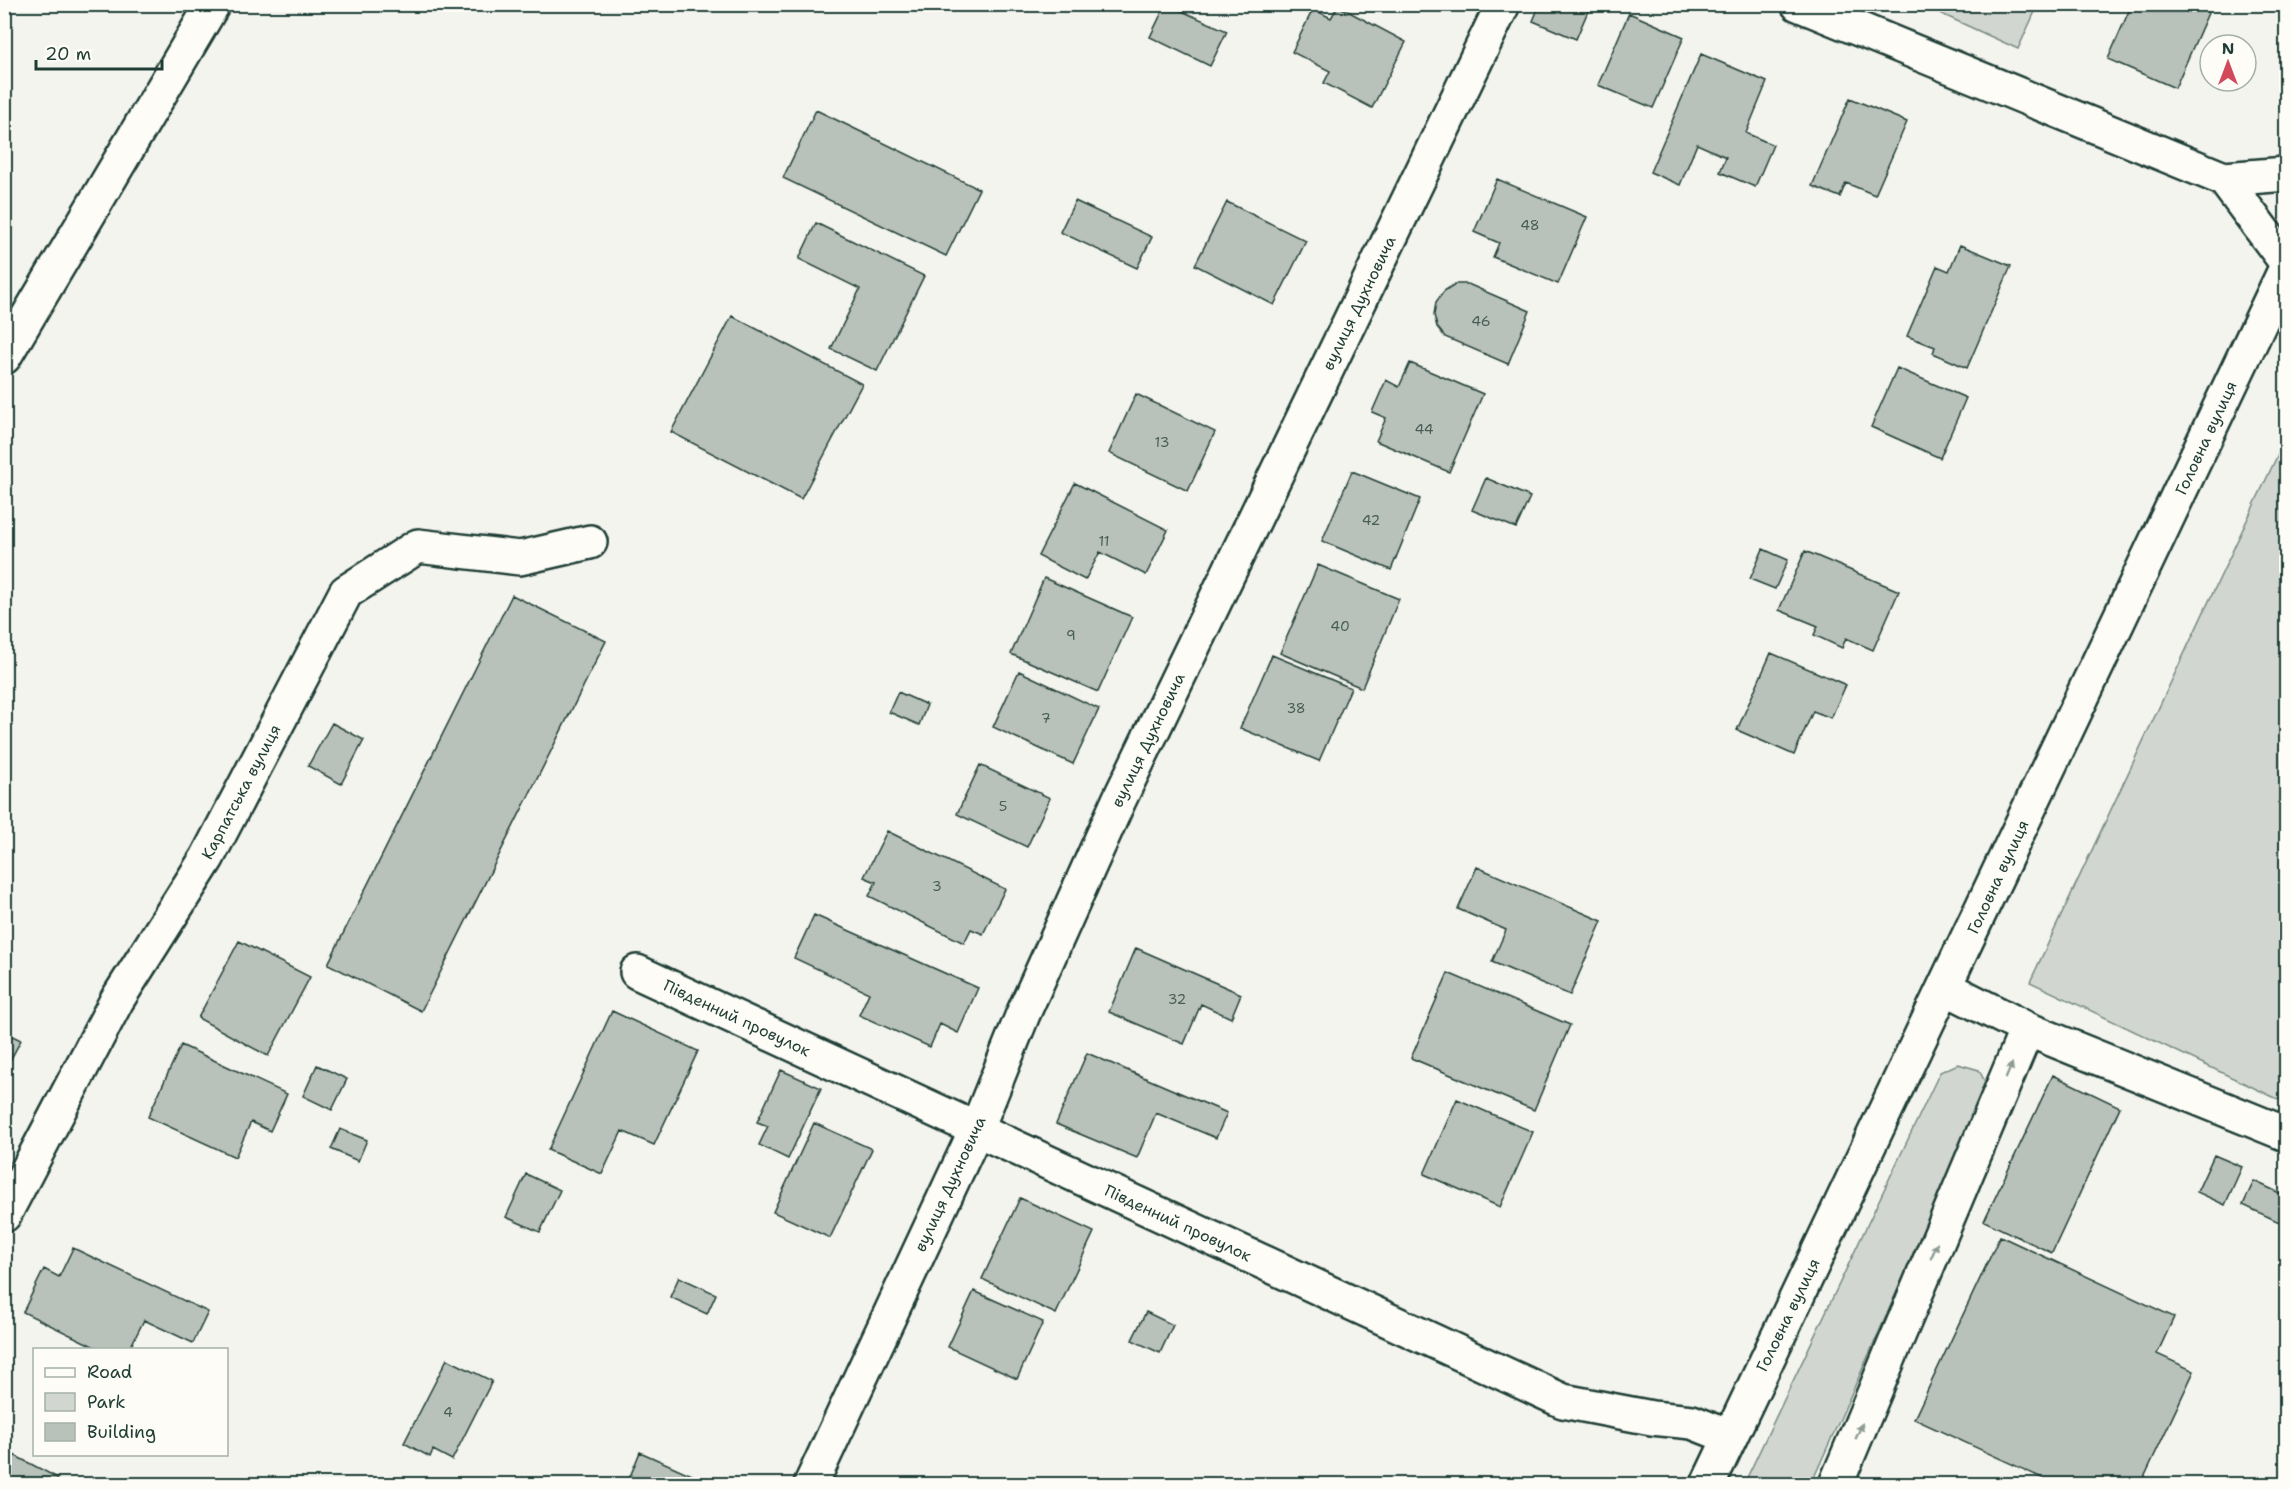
<svg xmlns="http://www.w3.org/2000/svg" width="2291" height="1489" font-family="'Shantell Sans',sans-serif">
<style>
.green{fill:#d1d6d1;stroke:#788a82;stroke-width:1.5}
.building{fill:#b9c1bb;stroke:#1f3d34;stroke-width:1.5}
.lines{fill:none;stroke-linecap:round;stroke-linejoin:round}
.minor-casing{stroke:#1f3d34;stroke-width:38}
.major-casing{stroke:#1f3d34;stroke-width:38}
.minor{stroke:#fdfcf7;stroke-width:33}
.major{stroke:#fdfcf7;stroke-width:33}
.oneway{fill:#8e9c96}
.labels{text-anchor:middle;dominant-baseline:central;stroke-width:6;stroke-linejoin:round;paint-order:stroke}
.number-label{font-size:14px;fill:#465e56}
.street-label{font-size:16px;fill:#1f3d34;stroke:#fdfcf7}
</style>
<rect width="100%" height="100%" fill="#f4f4ef"/>
<filter id="ink" filterUnits="userSpaceOnUse"><feTurbulence type="fractalNoise" baseFrequency=".0167" numOctaves="2"/><feDisplacementMap in="SourceGraphic" scale="12" xChannelSelector="R" yChannelSelector="G"/><feConvolveMatrix kernelMatrix="1 2 1 2 8 2 1 2 1" color-interpolation-filters="sRGB"/></filter>
<g filter="url(#ink)">
<!-- green -->
<path class="green" d="M1922 5H2038L2018 49Z
M2286 437V1103L2030 982Z
M1958 1064 1979 1070 1988 1088 1811 1484H1744L1940 1072Z"/>
<!-- building -->
<path class="building" d="M1166 4 1227 31 1210 66 1150 37Z
M1540 4H1591L1576 39 1533 21Z
M2132 4H2212L2175 88 2108 59Z
M1338 6 1406 42 1372 108 1324 83 1330 71 1292 52 1313 9 1331 18Z
M1629 13 1684 37 1653 108 1598 85Z
M1701 54 1767 82 1746 133 1773 145 1755 187 1720 172 1726 157 1697 144 1680 185 1650 172Z
M1850 98 1907 122 1875 195 1846 183 1840 197 1812 186Z
M816 110 979 189 946 256 783 178Z
M1497 179 1587 217 1558 284 1493 257 1499 243 1474 232Z
M1075 201 1152 237 1137 268 1060 232Z
M1227 202 1306 241 1274 305 1195 265Z
M816 223 924 276 877 371 831 349 860 289 799 259Z
M1960 245 2011 266 1967 368 1933 353 1935 347 1907 336 1937 266 1949 271Z
M1455 284H1468L1530 311 1508 364 1445 337 1437 327 1434 315 1436 302 1444 291Z
M732 316 862 384 801 499 671 432Z
M1410 363 1483 394 1449 472 1376 441 1386 418 1372 412 1386 380 1399 387Z
M1897 368 1966 398 1940 458 1871 427Z
M1136 394 1215 432 1188 491 1109 453Z
M1352 471 1420 499 1391 570 1322 541Z
M1486 478 1530 497 1516 528 1472 510Z
M1075 483 1168 530 1146 575 1100 552 1085 580 1038 556Z
M1763 549 1788 560 1775 589 1750 579Z
M1805 551 1899 591 1873 650 1846 638 1842 648 1814 635 1818 626 1779 610Z
M1318 565 1399 599 1362 688 1280 653Z
M1044 578 1132 617 1098 692 1011 654Z
M512 595 606 641 421 1011 328 964Z
M1771 653 1846 685 1831 718 1813 711 1794 755 1737 730Z
M1272 655 1351 688 1319 761 1240 728Z
M1019 671 1099 709 1073 764 993 727Z
M898 692 927 705 919 725 889 712Z
M332 723 364 740 341 784 308 766Z
M980 765 1050 798 1027 847 957 814Z
M887 831 1005 889 983 934 971 929 964 943 869 896 876 882 864 877Z
M1477 867 1602 921 1570 995 1492 962 1506 930 1458 909Z
M814 915 978 988 958 1033 940 1024 930 1047 859 1015 869 993 794 958Z
M239 941 310 977 268 1056 198 1018Z
M1136 948 1241 994 1231 1018 1201 1004 1184 1044 1109 1012Z
M1448 973 1570 1025 1534 1110 1411 1058Z
M612 1011 698 1051 654 1145 622 1131 602 1174 548 1150Z
M4 1032 21 1040 4 1072Z
M181 1045 287 1094 270 1131 251 1122 235 1157 148 1117Z
M1087 1053 1227 1113 1216 1138 1156 1113 1137 1158 1056 1124Z
M317 1065 347 1079 332 1110 303 1096Z
M781 1070 821 1088 788 1159 759 1145 768 1126 757 1122Z
M2053 1075 2120 1107 2052 1253 1984 1221Z
M1457 1099 1533 1132 1500 1207 1424 1174Z
M814 1123 872 1149 830 1238 773 1212Z
M340 1129 367 1140 358 1161 331 1149Z
M2214 1155 2242 1167 2225 1205 2197 1192Z
M526 1174 560 1190 540 1232 506 1217Z
M2254 1181 2286 1196V1211L2281 1223 2243 1205Z
M1020 1198 1094 1232 1056 1314 982 1279Z
M2000 1236 2174 1317 2157 1354 2194 1371 2141 1484H2055L1914 1419Z
M73 1248 208 1312 193 1343 144 1320 129 1350H101L23 1312 44 1269 59 1277Z
M679 1277 716 1294 707 1314 670 1297Z
M974 1291 1043 1322 1017 1379 948 1347Z
M1146 1312 1173 1325 1160 1353 1132 1340Z
M447 1359 492 1381 452 1460 433 1450 430 1457 404 1443Z
M4 1450 58 1478 55 1484H4Z
M640 1452 708 1482 707 1484H627Z"/>
<g class="lines">
<!-- minor casing -->
<g class="minor-casing">
<path id="minor" d="M1798 4 2224 179 2286 174
M2224 179 2286 262
M4 357 213 4
M637 972 1563 1401 1652 1418 1692 1422 1730 1437
M1946 988 2027 1029 2286 1134
M4 1215 117 1000 207 858 346 592 418 546 520 558 590 542
M811 1484 977 1128 1023 1014 1119 800 1503 4
M1836 1484 2027 1029"/>
</g>
<!-- major casing -->
<g class="major-casing">
<path id="major" d="M1708 1484 2286 268"/>
</g>
<!-- minor -->
<use href="#minor" class="minor"/>
<!-- major -->
<use href="#major" class="major"/>
</g>
<!-- one-way arrows -->
<defs><path id="oneway-solid" d="M-6-.8H1V-3.2L6.5 0L1 3.2V.8H-6Z" transform="scale(1.5)"/></defs>
<g class="oneway">
<use href="#oneway-solid" transform="translate(2009 1071) rotate(-67)"/>
<use href="#oneway-solid" transform="translate(1934 1251) rotate(-67)"/>
<use href="#oneway-solid" transform="translate(1859 1431) rotate(-67)"/>
</g>
</g>
<g class="labels">
<!-- number labels -->
<g class="number-label">
<text x="1530" y="225">48</text>
<text x="1481" y="321">46</text>
<text x="1424" y="429">44</text>
<text x="1162" y="442">13</text>
<text x="1371" y="520">42</text>
<text x="1104" y="541">11</text>
<text x="1340" y="626">40</text>
<text x="1071" y="635">9</text>
<text x="1296" y="708">38</text>
<text x="1046" y="718">7</text>
<text x="1003" y="806">5</text>
<text x="937" y="886">3</text>
<text x="1177" y="999">32</text>
<text x="448" y="1412">4</text>
</g>
<!-- street labels -->
<g class="street-label">
<text transform="translate(1359 303) rotate(-64)">вулиця Духновича</text>
<text transform="translate(2206 438) rotate(-65)">Головна вулиця</text>
<text transform="translate(1148 740) rotate(-64)">вулиця Духновича</text>
<text transform="translate(241 792) rotate(-62)">Карпатська вулиця</text>
<text transform="translate(1998 877) rotate(-65)">Головна вулиця</text>
<text transform="translate(737 1018) rotate(25)">Південний провулок</text>
<text transform="translate(950 1184) rotate(-65)">вулиця Духновича</text>
<text transform="translate(1178 1223) rotate(25)">Південний провулок</text>
<text transform="translate(1788 1315) rotate(-64)">Головна вулиця</text>
</g>
</g>
<!-- margin -->
<rect width="2291" height="1489" fill="none" stroke="#fdfcf7" stroke-width="24"/>
<rect x="12" y="12" width="2267" height="1465" fill="none" stroke="#1f3d34" stroke-width="2" filter="url(#ink)"/>
<!-- legend -->
<rect x="33" y="1348" width="195" height="108" fill="#fdfcf7" stroke="#a4b0a9" stroke-width="1.5"/>
<rect x="45" y="1368" width="30" height="9" fill="#fdfcf7" stroke="#a4b0a9" stroke-width="1.5"/>
<text x="87" y="1378" font-size="18" fill="#1f3d34">Road</text>
<rect x="45" y="1393" width="30" height="18" fill="#d1d6d1" stroke="#a4b0a9" stroke-width="1.5"/>
<text x="87" y="1408" font-size="18" fill="#1f3d34">Park</text>
<rect x="45" y="1423" width="30" height="18" fill="#b9c1bb" stroke="#a4b0a9" stroke-width="1.5"/>
<text x="87" y="1438" font-size="18" fill="#1f3d34">Building</text>
<!-- north arrow -->
<g transform="translate(2228 63)"><circle r="28" fill="#fdfcf7" stroke="#a4b0a9" stroke-width="1.5"/>
<path d="M0-4.5L10 22L0 15L-10 22Z" fill="#d1495b"/>
<text y="-9" font-size="16" font-weight="bold" text-anchor="middle" fill="#1f3d34">N</text>
</g>
<!-- scale -->
<path d="M36 60v9h126v-9" fill="none" stroke="#1f3d34" stroke-width="3"/>
<text x="45" y="60" font-size="18" fill="#1f3d34" stroke="#fdfcf7" stroke-width="4.5" paint-order="stroke">20 m</text>
</svg>
